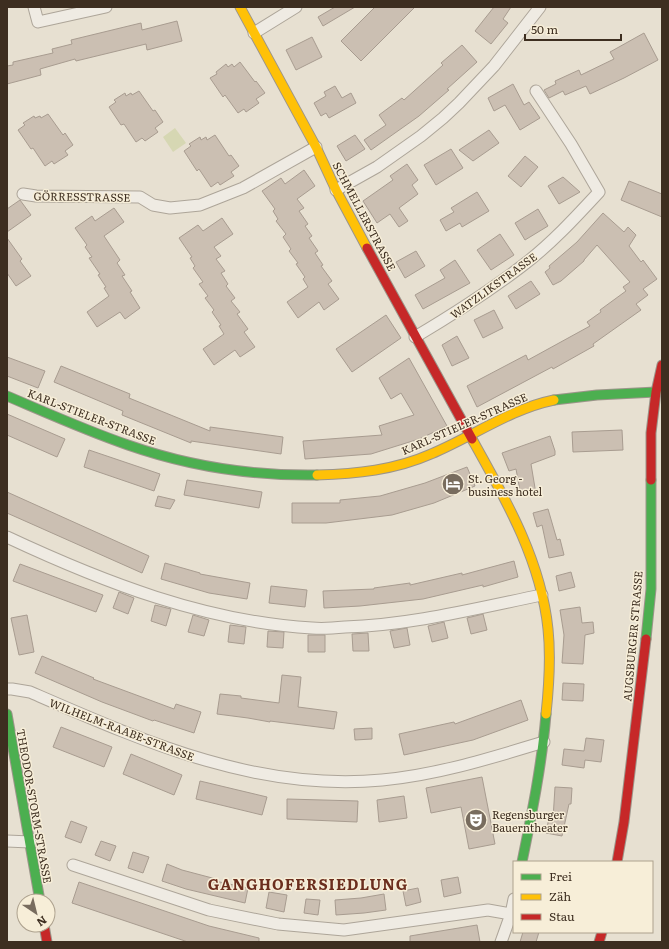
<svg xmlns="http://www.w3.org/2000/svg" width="669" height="949" font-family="Literata,serif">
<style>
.green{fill:#d6d7b3}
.building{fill:#cbbfb2;stroke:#a89c90}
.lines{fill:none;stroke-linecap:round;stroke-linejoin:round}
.street-casing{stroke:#ada599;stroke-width:13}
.fast-casing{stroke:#9c958a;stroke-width:11}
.slow-casing{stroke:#9c958a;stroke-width:11}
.jam-casing{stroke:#9c958a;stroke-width:11}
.street{stroke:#efebe3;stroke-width:11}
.fast{stroke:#4caf50;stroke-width:9}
.slow{stroke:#ffc107;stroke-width:9}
.jam{stroke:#c62828;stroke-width:9}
.labels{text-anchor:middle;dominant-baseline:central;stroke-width:3;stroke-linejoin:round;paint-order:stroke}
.street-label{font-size:11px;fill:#3d2e20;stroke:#f7eed8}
.poi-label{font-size:11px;fill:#3d2e20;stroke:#f7eed8;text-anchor:start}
.district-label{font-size:15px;font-weight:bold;letter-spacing:1px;fill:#6b2e1e;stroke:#f7eed8}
</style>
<rect width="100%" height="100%" fill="#e7e0d1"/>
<!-- green -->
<path class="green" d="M175 128 186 143 173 152 163 137Z"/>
<!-- building -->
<path class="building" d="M335 7H355L323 26 318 17Z
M375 7H415L361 61 341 41Z
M494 7H511L503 19 508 23 491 44 475 31Z
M177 21 182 41 147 50 146 44 76 61 75 59 40 69 41 75 7 84V66L13 65V62L53 53 52 49 72 44 71 40 141 23 142 30Z
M644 33 658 60 624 78 590 94 586 86 565 95 563 91 549 98 544 90 556 84 555 81 579 70 581 75 614 59 610 52Z
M312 37 322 57 296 70 286 50Z
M462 45 477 62 447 89 449 90 419 116 371 150 364 140 386 125 379 115 402 98 404 100 443 65 441 63Z
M240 62 255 82 256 81 265 93 256 99 259 103 246 112 244 109 238 113 225 95 223 97 210 78 217 74 216 72 226 64 228 67 232 64 234 67Z
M513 84 524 105 529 102 540 118 520 130 505 105 494 111 488 98Z
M335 86 342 98 351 93 356 103 329 118 326 113 321 116 314 103 326 96 324 92Z
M139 91 153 111 155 110 163 122 155 128 158 132 145 141 142 138 136 142 124 124 121 125 109 107 116 102 114 100 125 93 126 96 131 93 132 95Z
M48 114 63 135 65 133 73 145 65 151 68 155 54 164 52 161 45 166 33 148 31 149 18 130 25 125 23 123 34 116 35 118 40 116 41 118Z
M489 130 499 143 473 161 459 150Z
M215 135 229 156 231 155 239 166 231 172 234 176 220 185 218 182 211 187 199 169 197 171 184 151 191 146 189 144 200 137 201 140 206 137 207 140Z
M355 135 365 149 346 161 337 146Z
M451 149 463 168 436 185 424 165Z
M525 156 538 167 521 187 508 176Z
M407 164 418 180 412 185 418 194 399 208 408 221 399 227 390 214 377 223 363 201 393 180 390 176Z
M304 170 315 186 297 199 304 208 299 211 308 224 305 226 312 236 309 238 318 251 315 253 323 265 321 266 332 281 328 284 339 299 324 310 319 302 298 318 287 302 308 287 303 279 305 277 296 264 298 263 289 251 291 249 283 237 286 234 276 221 278 219 273 211 275 209 262 191 281 178 285 184Z
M563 177 580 192 559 204 548 186Z
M629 181 662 194V217L621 200Z
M477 192 489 211 462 227 460 223 446 231 440 220 454 212 451 208Z
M20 200 31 215 7 232V209Z
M114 208 124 222 104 236 120 260 117 263 125 275 122 276 132 291 130 292 140 308 125 319 120 312 97 327 87 312 109 296 104 288 106 287 98 275 100 274 89 258 92 257 85 247 87 245 75 228 92 216 95 221Z
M538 209 548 226 525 240 515 223Z
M603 213 624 232 628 227 636 235 629 246 641 262 643 260 657 279 643 289 648 295 636 304 641 310 593 344 594 346 553 369 552 367 477 407 467 386 526 355 528 360 590 326 587 322 601 312 600 310 626 291 623 287 630 282 597 245 584 260V261L561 281 553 285 545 272 550 268 549 266 577 242Z
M222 218 233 234 214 247 221 256 216 259 225 271 221 273 228 284 226 286 235 298 231 301 240 312 237 314 248 329 244 332 255 347 240 357 235 350 214 365 203 349 224 334 219 326 221 325 212 312 214 310 205 298 208 296 199 284 203 282 193 268 195 266 190 258 192 257 179 238 198 225 203 231Z
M500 234 514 255 491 270 477 250Z
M7 238 22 259 20 261 31 276 16 286 7 273Z
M416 251 425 266 405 278 396 262Z
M455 260 470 283 423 309 415 295 445 278 440 270Z
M531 281 540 294 516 309 508 296Z
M494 310 503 328 483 338 474 320Z
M386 315 401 338 352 372 336 349Z
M457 336 469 358 452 366 442 345Z
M7 357 45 371 38 388 7 376Z
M409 358 447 426 419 439 371 454 305 459 303 441 382 435 379 426 414 415 401 393 391 399 379 378Z
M61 366 130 394 129 398 210 431V427L283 437 281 454 191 441V443L122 415 123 411 54 382Z
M7 414 65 439 57 457 7 435Z
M622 430 623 450 573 452 572 432Z
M550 436 555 451V455L531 464 536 494 521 496 516 469 509 471 502 453Z
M89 450 160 474 154 491 84 467Z
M467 467 475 486 434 503 392 515 326 523H292V503H340V500L380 496 425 483Z
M187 480 262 492 259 508 184 495Z
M7 492 149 556 142 573 7 513Z
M158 496 175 500 170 509 155 506Z
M548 509 557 540 560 539 564 555 549 558 542 525 537 527 533 513Z
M514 561 518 577 483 587V585L423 599 360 606 324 608 323 591 374 589V588L410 583V585L462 573V575Z
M165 563 200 573V574L250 583 247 599 209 593 161 579Z
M20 564 103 595 96 612 13 581Z
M571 572 575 587 559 591 556 576Z
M271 586 307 590 305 607 269 603Z
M119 592 134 598 128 614 113 608Z
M155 605 171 609 166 626 151 621Z
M580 607 582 623 593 622 594 633 585 635 583 664 562 663 564 635 560 610Z
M483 614 487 630 471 634 467 618Z
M27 615 34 652 19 655 11 618Z
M193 615 209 620 204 636 188 632Z
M444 622 448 638 432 642 428 626Z
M230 625 246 627 244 644 228 642Z
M407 628 410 645 394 648 390 631Z
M268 631 284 632 283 648 267 647Z
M368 633 369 651H353L352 634Z
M308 635H325V652H308Z
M42 656 94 678 93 679 174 709 176 704 201 712 194 733 154 720 153 721 102 702 35 673Z
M282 675 301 677 298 707 337 712 334 729 270 721V722L248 718 217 714 220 694 241 696V698L279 703Z
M563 683 584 684 583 701 562 700Z
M521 700 528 720 473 740 404 755 399 734 454 722 455 724Z
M61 727 112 747 104 767 53 747Z
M372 728V739L355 740 354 729Z
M586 738 604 740 601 762 585 760 584 768 562 765 564 749 584 751Z
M131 754 182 775 174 795 123 774Z
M482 777 495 844 469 849 461 807 431 813 426 788Z
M200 781 267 797 262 815 196 799Z
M555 787 572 788 571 804H569L562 836 546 833 549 818 553 819Z
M404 796 407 818 379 822 377 800Z
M287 799 358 801 357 822 287 819Z
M71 821 87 827 81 843 65 837Z
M101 841 116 846 110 861 95 855Z
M133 852 149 857 143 873 128 868Z
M167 864 182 870 216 879 215 881 248 888 245 903 186 889 162 881Z
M458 877 461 893 444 897 441 880Z
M79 882 209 926 259 938V942H188L72 903Z
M418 888 421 902 406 906 403 891Z
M269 892 287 895 284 912 266 908Z
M384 894 386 910 364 913 336 915 335 900 361 898Z
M306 899 320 900 318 915 304 913Z
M477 925 480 942H410V936Z
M523 932H539L536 942H520Z"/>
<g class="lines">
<!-- street casing -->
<g class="street-casing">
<path id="street" d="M34 7 38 22 106 7
M254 33 296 7
M336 190 377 167 421 136 443 118 459 103 494 66 540 7
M23 194 36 196 140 197 153 205 170 208 200 205 243 188 316 147
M415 337C452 315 488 292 522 266 550 245 575 218 599 192L571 144 536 91
M7 537C103 582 206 622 312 628 323 629 335 628 345 627 412 625 477 608 542 595
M7 689H12L30 692C143 741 256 792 382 780 437 775 491 758 544 742
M7 841 30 842
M73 865 209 910 278 924 344 930 488 910 511 914
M501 942 511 914 514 899"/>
</g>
<!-- fast casing -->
<g class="fast-casing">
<path id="fast" d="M7 396C47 413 87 431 128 445 188 466 253 476 317 475
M554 400 597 395 656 392
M646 639 651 589V480
M7 714 40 901
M522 862C532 813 542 764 546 714"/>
</g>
<!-- slow casing -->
<g class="slow-casing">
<path id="slow" d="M240 7 316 147 336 190 367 248
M472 439C505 498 541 560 548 629 551 657 549 686 546 714
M317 475C356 474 395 470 431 454 472 437 510 409 554 400"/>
</g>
<!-- jam casing -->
<g class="jam-casing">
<path id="jam" d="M367 248 472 439
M651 480V433L656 392 662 365
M617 862 624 822 646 639
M44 925 47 942
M599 942 602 932"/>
</g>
<!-- street -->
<use href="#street" class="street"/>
<!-- fast -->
<use href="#fast" class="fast"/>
<!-- slow -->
<use href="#slow" class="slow"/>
<!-- jam -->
<use href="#jam" class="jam"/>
</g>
<!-- icons -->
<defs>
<g id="hotel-disc" transform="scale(1.15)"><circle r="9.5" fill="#786c5e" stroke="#f7eed8"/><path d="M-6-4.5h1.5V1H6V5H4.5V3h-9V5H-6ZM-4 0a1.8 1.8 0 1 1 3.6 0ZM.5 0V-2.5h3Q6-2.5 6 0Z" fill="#fff"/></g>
<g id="theatre-disc" transform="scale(1.15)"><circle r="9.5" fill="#786c5e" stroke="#f7eed8"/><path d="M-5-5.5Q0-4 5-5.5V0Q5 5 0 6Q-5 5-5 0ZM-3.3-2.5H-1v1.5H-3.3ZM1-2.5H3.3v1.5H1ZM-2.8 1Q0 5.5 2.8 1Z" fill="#fff"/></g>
</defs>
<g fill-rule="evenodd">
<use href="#hotel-disc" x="453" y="484"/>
<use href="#theatre-disc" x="476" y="820"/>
</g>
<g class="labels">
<!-- street labels -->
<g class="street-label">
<text transform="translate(82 196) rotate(1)">GÖRRESSTRASSE</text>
<text transform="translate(365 216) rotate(62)">SCHMELLERSTRASSE</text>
<text transform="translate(493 285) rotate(-36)">WATZLIKSTRASSE</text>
<text transform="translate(92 416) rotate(21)">KARL-STIELER-STRASSE</text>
<text transform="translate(464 423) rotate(-24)">KARL-STIELER-STRASSE</text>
<text transform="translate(632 636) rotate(-85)">AUGSBURGER STRASSE</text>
<text transform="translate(122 729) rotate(21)">WILHELM-RAABE-STRASSE</text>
<text transform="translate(35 806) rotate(80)">THEODOR-STORM-STRASSE</text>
</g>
<!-- poi labels -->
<g class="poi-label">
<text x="468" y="478">St. Georg -<tspan x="468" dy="13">business hotel</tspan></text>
<text x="492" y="814">Regensburger<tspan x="492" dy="13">Bauerntheater</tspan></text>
</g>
<!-- district labels -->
<g class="district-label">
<text x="308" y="883">GANGHOFERSIEDLUNG</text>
</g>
</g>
<!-- border -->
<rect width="669" height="949" fill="none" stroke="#3d2e20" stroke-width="16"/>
<!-- legend -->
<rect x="513" y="861" width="140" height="72" fill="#f7eed8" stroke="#ada18e"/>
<rect x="521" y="874" width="20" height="6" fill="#4caf50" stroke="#ada18e"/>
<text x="549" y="881" font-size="12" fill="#3d2e20">Frei</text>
<rect x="521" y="894" width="20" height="6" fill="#ffc107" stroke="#ada18e"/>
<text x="549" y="901" font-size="12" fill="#3d2e20">Zäh</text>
<rect x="521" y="914" width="20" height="6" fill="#c62828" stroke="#ada18e"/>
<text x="549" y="921" font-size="12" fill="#3d2e20">Stau</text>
<!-- north arrow -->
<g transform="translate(36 913) rotate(145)"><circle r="19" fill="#f7eed8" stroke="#ada18e"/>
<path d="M0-3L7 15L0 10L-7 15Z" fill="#786c5e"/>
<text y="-6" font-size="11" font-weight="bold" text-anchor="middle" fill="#3d2e20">N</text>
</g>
<!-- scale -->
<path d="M525 34v6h96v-6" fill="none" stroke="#3d2e20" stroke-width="2"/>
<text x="531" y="34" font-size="12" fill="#3d2e20" stroke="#f7eed8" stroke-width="3" paint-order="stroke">50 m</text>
</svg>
